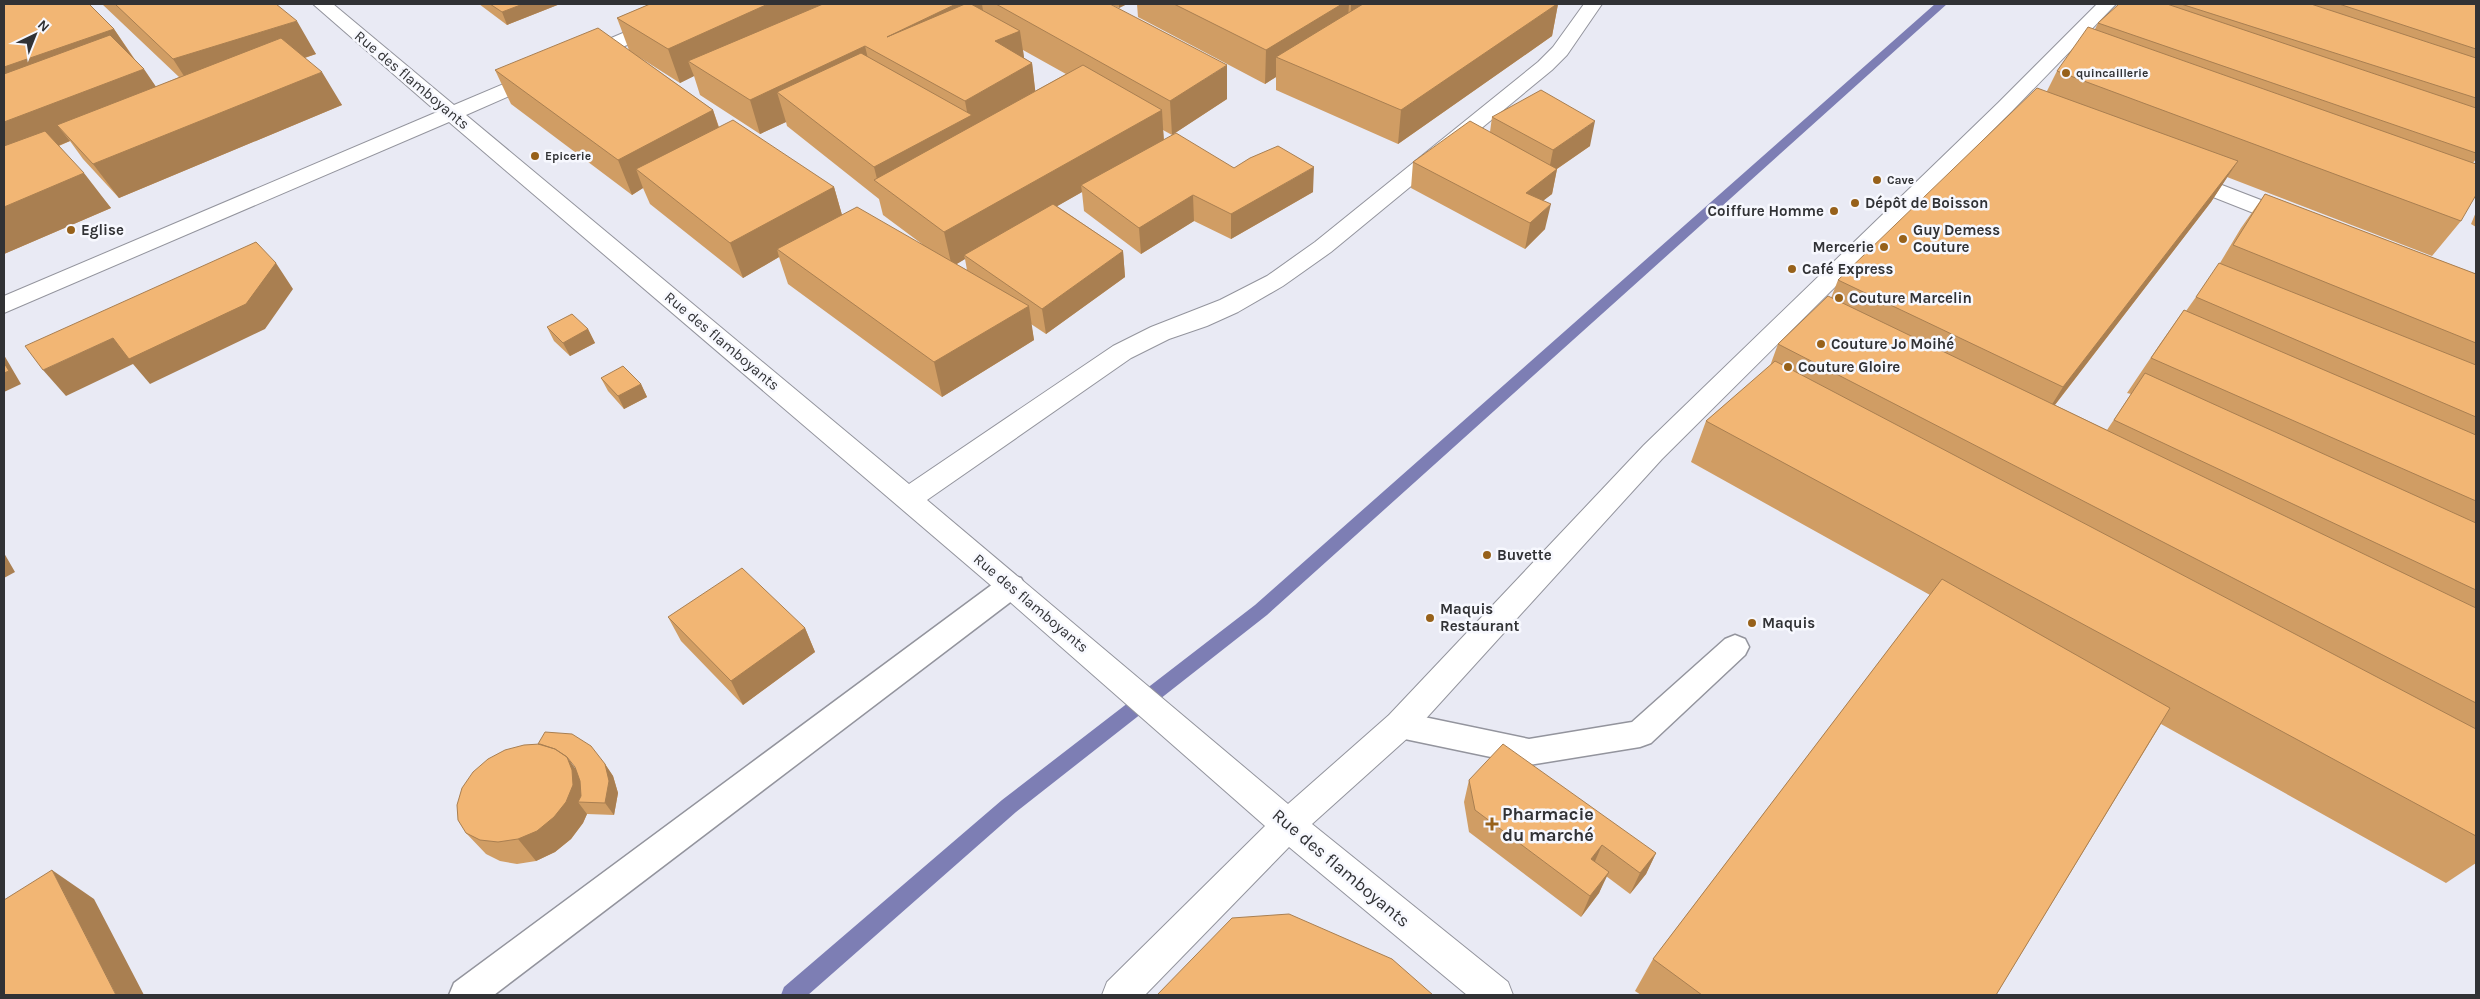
<svg xmlns="http://www.w3.org/2000/svg" width="2480" height="999" font-family="Karla,sans-serif">
<style>
.lines{fill:none;stroke-linecap:round;stroke-linejoin:round}
.stream{fill:#7d7eb4;fill-rule:evenodd}
.lane-casing{stroke:#93949d;stroke-width:3}
.street-casing{stroke:#93949d;stroke-width:2}
.lane{fill:#fff;fill-rule:evenodd}
.street{fill:#fff;fill-rule:evenodd}
.wall{fill:#d09d64;fill-rule:evenodd}
.shaded-wall{fill:#a97f51}
.building{fill:#f2b674;stroke:#a97f51}
.poi-dot{fill:#97611a;stroke:#f7f8fe;stroke-width:2}
.labels{text-anchor:middle;dominant-baseline:central;stroke-width:5;stroke-linejoin:round;paint-order:stroke}
.far-poi-label{font-size:12px;font-weight:bold;fill:#313235;stroke:#f7f8fe;text-anchor:start}
.street-label{font-size:15px;fill:#313235;stroke:#f7f8fe}
.poi-label{font-size:15px;font-weight:bold;fill:#313235;stroke:#f7f8fe;text-anchor:start}
.near-poi-label{font-size:18px;font-weight:bold;fill:#313235;stroke:#f7f8fe;text-anchor:start}
.near-street-label{font-size:18px;fill:#313235;stroke:#f7f8fe}
</style>
<rect width="100%" height="100%" fill="#e9eaf4"/>
<g class="lines">
<!-- stream -->
<path class="stream" d="M1935 4H1947L1267 615 1016 812 808 995H781L784 987 1002 800 1255 605Z"/>
<!-- lane casing -->
<g class="lane-casing">
<path id="lane" d="M1011 575 1021 578 1025 586 1021 594 494 995H449L454 983 1001 578Z
M1735 635 1745 639 1749 647 1745 655 1651 743 1640 747 1529 765 1400 738 1389 734 1385 725 1389 716 1400 712 1529 739 1632 722 1725 639Z"/>
</g>
<!-- street casing -->
<g class="street-casing">
<path id="street" d="M313 4H333L454 105 532 72 539 70 546 72 549 76 546 80 466 115 909 484 1113 346 1151 327 1220 300 1267 276 1315 242 1538 62 1553 47 1584 4H1602L1567 55 1552 70 1331 252 1283 286 1238 312 1207 326 1169 339 1131 358 927 500 1288 804 1389 715 1644 445 1998 103 2097 4H2116L2012 111 1662 459 1411 735 1312 824 1508 982 1513 995H1467L1289 847 1145 995H1102L1107 982 1265 826 1001 594 449 122 4 313V296L437 112Z
M691 4H715L713 8 590 61H576L573 57 576 53Z
M2183 170 2300 215 2303 220 2300 225 2292 227 2284 225 2175 182 2172 177 2175 172Z"/>
</g>
<!-- lane -->
<use href="#lane" class="lane"/>
<!-- street -->
<use href="#street" class="street"/>
</g>
<!-- wall -->
<path class="wall" d="M4 4 114 29 136 61 156 87 179 77 102 4H276L316 54 305 58 342 105 119 198 83 159 70 141 59 146 111 208 4 254Z
M479 4H560L507 25Z
M650 4H1110L1227 99 1172 135 1163 130 1164 140 1234 168 1313 192 1231 239 1194 221 1141 254 1084 211 1082 192 1057 206 1123 251 1125 277 1046 334 1031 324 1034 340 942 397 788 284 779 257 743 278 650 204 643 188 632 195 511 104 495 70 629 50 617 18ZM1023 50 1066 74 1035 91 1032 63 1024 58ZM639 57 680 83 694 76 700 95 760 134 786 122 787 126 879 199 883 215 922 244 842 215 834 187 719 127 713 110ZM965 259 967 270 956 264Z
M1110 4H1127L1119 8Z
M1137 4H1558L1552 36 1398 144 1276 90V77L1265 84 1138 17Z
M2119 4H2476V159L2473 163 2461 221 2432 256 2227 177 2211 202 2055 405 2107 430 2131 394 2127 393 2160 344 2184 310 2186 311 2220 263 2241 228 2265 194 2476 274V863L2446 883 2161 724 1996 995H1641L1635 991 1653 959 1930 595 1691 462 1706 421 1770 366 1778 344 1831 298 1838 280 2047 91 2057 71 2095 29 2098 23Z
M1492 117 1590 146 1557 169 1552 194 1543 200 1545 229 1525 249 1411 188 1413 162 1490 132Z
M2476 212V227L2471 224Z
M547 327 588 329 595 343 570 356 554 341Z
M601 378 641 384 647 397 624 409 608 391Z
M668 617 805 628 815 652 743 705 681 641Z
M605 764 613 776 618 793 614 815 587 814 583 823 571 839 555 852 536 861 517 864 500 861 486 854 466 833Z
M1469 780 1656 853 1646 874 1630 894 1606 876 1599 893 1581 917 1469 832 1464 802Z"/>
<!-- shaded-wall -->
<path class="shaded-wall" d="M523 4H560L507 25 502 12Z
M768 4H848L688 61 694 76 680 83 668 49Z
M956 4H982L983 11 887 37Z
M1119 4H1127L1119 8Z
M1342 4H1349L1347 33 1276 57V77L1265 84 1266 50Z
M1353 4H1396L1350 29 1351 5Z
M1557 4H1558L1552 36 1398 144 1401 110Z
M297 21 316 54 195 93 173 59Z
M114 29 136 62 4 106V67Z
M1020 31 1025 64 995 41Z
M865 46 873 80 777 92 786 122 760 134 750 100Z
M1032 63 1036 97 878 183 874 167 968 117 965 101Z
M1227 65V99L1172 135 1170 101Z
M144 69 167 103 57 125 70 141 4 167V122Z
M322 72 342 105 119 198 93 164Z
M713 110 724 144 636 169 643 188 632 195 618 160Z
M1162 110 1164 144 1081 185 1082 192 968 257 964 255 965 259 952 267 944 232Z
M1595 121 1590 146 1548 175 1553 150Z
M2238 161 2211 202 2037 428 2063 387Z
M1314 167 1313 192 1231 239V214Z
M1557 169 1552 194 1521 218 1526 193Z
M84 173 111 208 4 254V207Z
M834 187 844 222 777 249 779 257 743 278 730 243Z
M1193 195 1194 221 1141 254 1139 228Z
M1551 204 1545 229 1525 249 1530 223Z
M1123 251 1125 277 1046 334 1042 309Z
M276 263 293 289 265 329 150 384 133 364 66 396 43 370Z
M1029 306 1034 340 942 397 934 362Z
M588 329 595 343 570 356 563 343Z
M4 355 21 384 4 392Z
M641 384 647 397 624 409 618 396Z
M4 553 15 572 4 578Z
M805 628 815 652 743 705 731 681Z
M567 757 583 779 589 793 578 802 587 814 583 823 571 839 555 852 536 861 518 839Z
M605 764 613 776 618 793 614 815 605 803Z
M1602 845 1593 866 1591 859Z
M1656 853 1646 874 1630 894 1640 873Z
M52 870 94 899 144 995H116Z
M1609 872 1599 893 1581 917 1590 896Z"/>
<!-- building -->
<path class="building" d="M4 4H89L114 29 4 67Z
M115 4H276L297 21 173 59Z
M490 4H523L502 12Z
M650 4H768L668 49 617 18Z
M823 4H956L887 37 965 4H971L1020 31 995 41 1032 63 965 101 865 46 750 100 688 61Z
M996 4H1110L1227 65 1170 101Z
M1174 4H1342L1266 50Z
M1363 4H1557L1401 110 1276 57Z
M2119 4H2167L2476 108V153L2098 23Z
M2181 4H2311L2476 58V98Z
M2339 4H2476V49Z
M2088 27 2476 164V195L2461 221 2057 71Z
M598 28 713 110 618 160 495 70Z
M110 35 144 69 4 122V74Z
M281 38 322 72 93 164 57 125Z
M861 53 972 115 874 167 777 92Z
M1083 65 1162 110 944 232 874 180Z
M2037 88 2238 161 2063 387 1838 280Z
M1541 90 1595 121 1553 150 1492 117Z
M733 120 834 187 730 243 636 169Z
M1470 121 1557 169 1526 193 1551 204 1530 223 1413 162Z
M45 131 84 173 4 207V146Z
M1176 133 1234 168 1250 158 1278 146 1314 167 1231 214 1193 195 1139 228 1081 185Z
M2265 194 2476 274V343L2233 245Z
M1053 204 1123 251 1042 309 964 255Z
M857 207 1029 306 934 362 777 249Z
M256 242 276 263 246 304 129 359 113 338 43 370 25 346Z
M2219 263 2476 365V417L2196 297Z
M1828 296 2476 608V703L1778 344Z
M2184 310 2476 435V501L2151 358Z
M572 314 588 329 563 343 547 327Z
M1775 361 2476 729V836L1706 421Z
M4 363 9 371 4 373Z
M623 366 641 384 618 396 601 378Z
M2145 373 2476 523V590L2114 420Z
M742 568 805 628 731 681 668 617Z
M1942 579 2170 708 1996 995H1702L1653 959Z
M545 732 572 734 591 746 605 764 609 781 605 803 578 802 581 796 580 781 575 767 567 757 555 749 538 744Z
M540 744 555 749 567 757 572 770 573 785 566 802 554 817 537 831 518 839 498 842 480 840 466 833 458 820 457 805 462 788 473 772 488 759 505 750 524 745Z
M1503 744 1656 853 1640 873 1602 845 1591 859 1609 872 1590 896 1475 810 1469 780Z
M52 870 116 995H4V900Z
M1289 914 1392 959 1433 995H1157L1232 918Z"/>
<!-- markers -->
<g class="poi-dot">
<circle cx="2066" cy="73" r="5"/>
<circle cx="535" cy="156" r="5"/>
<circle cx="1877" cy="180" r="5"/>
<circle cx="1855" cy="203" r="5"/>
<circle cx="1834" cy="211" r="5"/>
<circle cx="71" cy="230" r="5"/>
<circle cx="1903" cy="239" r="5"/>
<circle cx="1884" cy="247" r="5"/>
<circle cx="1792" cy="269" r="5"/>
<circle cx="1839" cy="298" r="5"/>
<circle cx="1821" cy="344" r="5"/>
<circle cx="1788" cy="367" r="5"/>
<circle cx="1487" cy="555" r="5"/>
<circle cx="1430" cy="618" r="5"/>
<circle cx="1752" cy="623" r="5"/>
<path d="M1489.5 816.5h5v5h5v5h-5v5h-5v-5h-5v-5h5z"/>
</g>
<g class="labels">
<!-- far-poi labels -->
<g class="far-poi-label">
<text x="2076" y="73">quincaillerie</text>
<text x="545" y="156">Epicerie</text>
<text x="1887" y="180">Cave</text>
</g>
<!-- street labels -->
<g class="street-label">
<text transform="translate(412 80) rotate(40)">Rue des flamboyants</text>
<text transform="translate(722 341) rotate(40)">Rue des flamboyants</text>
<text transform="translate(1031 603) rotate(40)">Rue des flamboyants</text>
</g>
<!-- poi labels -->
<g class="poi-label">
<text x="1865" y="203">Dépôt de Boisson</text>
<text x="1824" y="211" text-anchor="end">Coiffure Homme</text>
<text x="81" y="230">Eglise</text>
<text x="1913" y="230">Guy Demess<tspan x="1913" dy="17">Couture</tspan></text>
<text x="1874" y="247" text-anchor="end">Mercerie</text>
<text x="1802" y="269">Café Express</text>
<text x="1849" y="298">Couture Marcelin</text>
<text x="1831" y="344">Couture Jo Moihé</text>
<text x="1798" y="367">Couture Gloire</text>
<text x="1497" y="555">Buvette</text>
<text x="1440" y="609">Maquis<tspan x="1440" dy="17">Restaurant</tspan></text>
<text x="1762" y="623">Maquis</text>
</g>
<!-- near-poi labels -->
<g class="near-poi-label">
<text x="1502" y="814">Pharmacie<tspan x="1502" dy="21">du marché</tspan></text>
</g>
<!-- near-street labels -->
<g class="near-street-label">
<text transform="translate(1341 868) rotate(40)">Rue des flamboyants</text>
</g>
</g>
<!-- border -->
<rect width="2480" height="999" fill="none" stroke="#313235" stroke-width="10"/>
<!-- north arrow -->
<g transform="translate(35 35) rotate(43)" stroke="#f7f8fe" stroke-width="4" paint-order="stroke">
<path d="M0-4L9 19L0 12L-9 19Z" fill="#313235"/>
<text y="-8" font-size="14" font-weight="bold" text-anchor="middle" fill="#313235">N</text>
</g>
</svg>
